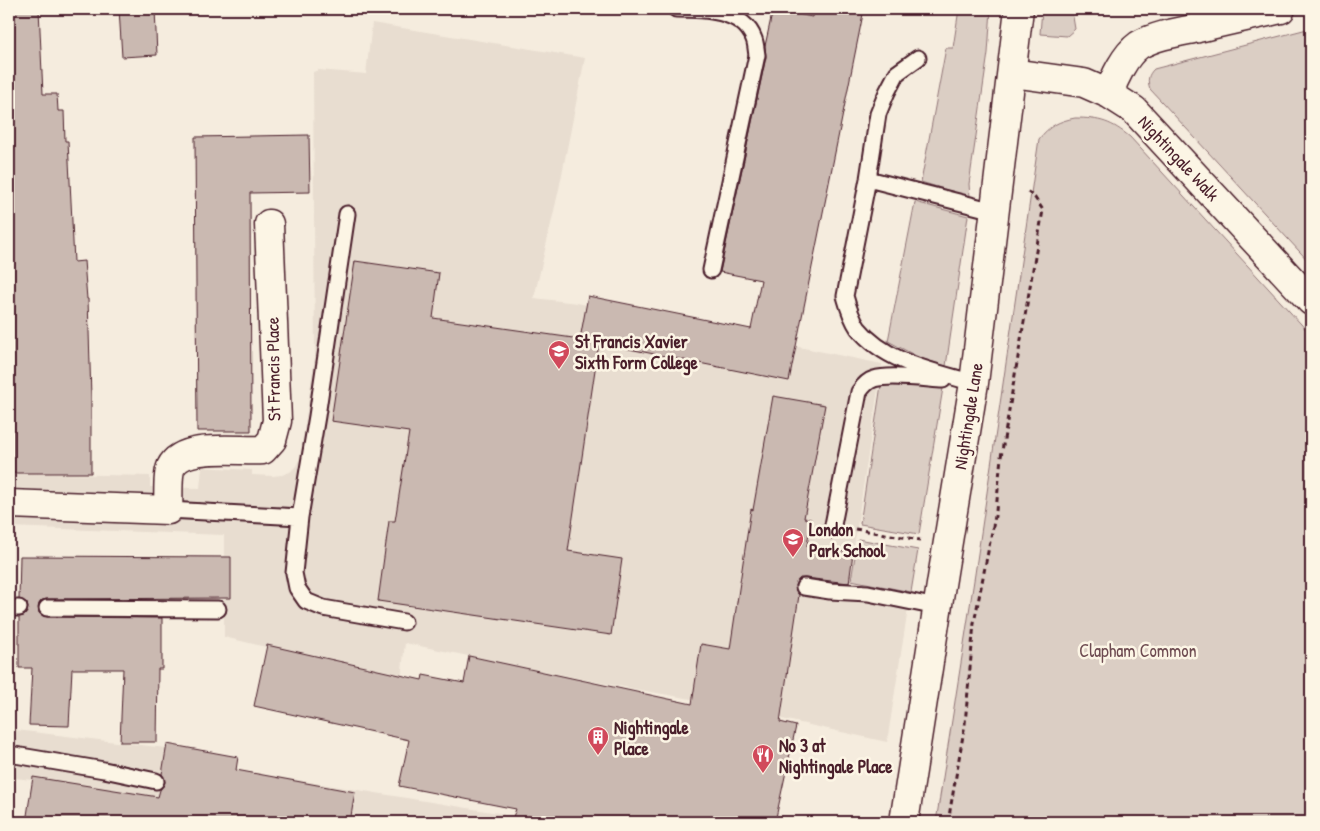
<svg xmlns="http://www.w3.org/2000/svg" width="1320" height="831" font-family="'Patrick Hand',sans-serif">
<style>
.built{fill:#e8ddd0}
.green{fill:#dbcec4;stroke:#927678}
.building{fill:#cab9b1;stroke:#4a1f2b}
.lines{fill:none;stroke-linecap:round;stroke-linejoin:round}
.service-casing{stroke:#4a1f2b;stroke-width:19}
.minor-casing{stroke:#4a1f2b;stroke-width:31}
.secondary-casing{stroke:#4a1f2b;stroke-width:31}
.path{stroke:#4a1f2b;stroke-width:3;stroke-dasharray:5 4;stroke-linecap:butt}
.service{stroke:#fcf5e5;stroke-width:15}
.minor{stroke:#fcf5e5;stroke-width:28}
.secondary{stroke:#fcf5e5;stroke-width:28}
.labels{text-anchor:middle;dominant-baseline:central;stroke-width:5;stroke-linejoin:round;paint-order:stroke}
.street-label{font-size:18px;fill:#4a1f2b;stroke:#fcf5e5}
.poi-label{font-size:18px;font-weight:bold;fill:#4a1f2b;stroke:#fcf5e5;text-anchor:start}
.park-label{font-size:18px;fill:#6e4b51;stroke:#fcf5e5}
</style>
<rect width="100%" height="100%" fill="#f5ecde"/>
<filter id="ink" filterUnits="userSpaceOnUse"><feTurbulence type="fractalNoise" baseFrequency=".02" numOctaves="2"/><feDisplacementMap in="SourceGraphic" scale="10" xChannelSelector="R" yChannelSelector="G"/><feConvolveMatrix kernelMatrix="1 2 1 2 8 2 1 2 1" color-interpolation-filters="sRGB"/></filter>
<g filter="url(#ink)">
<!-- built -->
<path class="built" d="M372 23 585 58 559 189 534 298 577 303 745 336 882 364 846 599 908 609 887 742 691 699 595 682 405 643 401 679 224 637V535L9 527V473L150 476V487L200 488 202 467 252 470V475L273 476 282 475 290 472 296 466 300 458 315 356 313 72 319 70 366 74Z
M16 730 166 748 167 744 238 757 236 770 504 814 501 822H26L32 780 15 778Z"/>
<!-- green -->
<path class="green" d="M959 9H991L988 53 969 184 970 197 921 182 946 48H953Z
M1042 9H1069L1073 17 1075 29 1067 36 1040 34Z
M1311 28V264L1150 89C1147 80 1148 75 1154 69Z
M1075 118C1100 118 1112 122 1130 137L1311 335V822H936L975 574 1039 139C1049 126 1059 121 1075 118Z
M915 202 968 216 946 366 920 358 888 341Z
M881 385 943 388 919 534 860 524Z
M858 539 918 550 911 592 851 580Z"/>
<!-- building -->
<path class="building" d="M9 9H39L43 94H57L58 111H64L65 141H68L74 262 84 261 87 299H88L91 397V473H13V383L9 319Z
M119 9H155L157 55 122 57Z
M773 9 812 17 813 9H864L789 381 599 343 568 551 622 559 611 635 378 601 389 521H395L409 432 331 421 355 261 439 273 433 318 580 339 588 296 751 329 761 280 720 272 766 57 765 46Z
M309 135 310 192 250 193 251 431H197L195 137Z
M773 396 825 405 804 518 811 519 807 546 853 553 849 583 805 578H800L795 585 796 591 799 595 780 722 796 726 775 822H511L516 809 399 786 409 740 254 706 267 645 422 680 423 675 464 683 469 656 692 704 701 644 730 649 751 509 753 510Z
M20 556 231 557V598L47 599 42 600 39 604V613L47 617 162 618V669H158L157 742H120L123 669H72L69 726 29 725 32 668H19V617L24 616 28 608 27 603 19 599Z
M167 744 238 757 236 770 355 792 350 822H26L33 777 158 797 160 790 165 782 162 774Z"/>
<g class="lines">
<!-- service casing -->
<g class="service-casing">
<path id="service" d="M676 9C702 9 743 9 754 39 756 44 756 50 757 55L711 270
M918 58 897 73 887 92 878 114 868 179 845 296C848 307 852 319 858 328 886 363 934 371 974 383
M868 179 994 211
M347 214 317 416 300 517 294 573 297 588 306 601 323 608 404 622
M168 510 300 517
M832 530 859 392C863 386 867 381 874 379 889 374 926 379 943 380
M804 587 830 591 868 593 937 607
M9 608H19
M47 608 218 609
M9 754 104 770 156 781"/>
</g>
<!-- minor casing -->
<g class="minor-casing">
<path id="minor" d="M1012 73 1084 83 1109 94 1134 110 1311 301
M1109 94C1114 78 1125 55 1139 45 1157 35 1179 32 1198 28 1226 21 1254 15 1281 9
M9 504 168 510C169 499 167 476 171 467 183 442 240 452 263 450L272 440 277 421 269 224"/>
</g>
<!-- secondary casing -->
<g class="secondary-casing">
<path id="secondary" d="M904 822 943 572 974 383 1019 9"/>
</g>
<!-- path -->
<path class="path" d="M855 529 920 540
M948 822 965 724 974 623 996 511 1001 457 1043 210 1035 198 1027 191"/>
<!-- service -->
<use href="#service" class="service"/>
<!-- minor -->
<use href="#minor" class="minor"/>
<!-- secondary -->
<use href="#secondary" class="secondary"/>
</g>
</g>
<!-- icons -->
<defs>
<g id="university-pin" transform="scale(1.125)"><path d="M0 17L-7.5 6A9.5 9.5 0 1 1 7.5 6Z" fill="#d1495b" stroke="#fcf5e5"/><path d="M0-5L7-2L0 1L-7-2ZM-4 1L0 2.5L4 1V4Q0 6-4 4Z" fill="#fff"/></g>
<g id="school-pin" transform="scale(1.125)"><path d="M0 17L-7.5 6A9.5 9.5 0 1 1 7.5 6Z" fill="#d1495b" stroke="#fcf5e5"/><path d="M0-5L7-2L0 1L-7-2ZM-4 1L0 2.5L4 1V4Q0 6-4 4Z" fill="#fff"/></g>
<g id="building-pin" transform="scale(1.125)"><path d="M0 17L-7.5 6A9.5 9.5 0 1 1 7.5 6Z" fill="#d1495b" stroke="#fcf5e5"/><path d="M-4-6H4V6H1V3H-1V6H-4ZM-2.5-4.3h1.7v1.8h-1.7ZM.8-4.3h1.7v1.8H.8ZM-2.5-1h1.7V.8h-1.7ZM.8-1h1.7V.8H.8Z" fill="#fff"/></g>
<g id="restaurant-pin" transform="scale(1.125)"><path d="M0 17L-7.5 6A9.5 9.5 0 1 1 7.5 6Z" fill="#d1495b" stroke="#fcf5e5"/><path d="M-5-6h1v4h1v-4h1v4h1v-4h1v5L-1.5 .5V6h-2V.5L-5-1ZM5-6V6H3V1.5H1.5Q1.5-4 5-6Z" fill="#fff"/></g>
</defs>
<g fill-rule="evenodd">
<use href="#university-pin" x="559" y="351"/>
<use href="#school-pin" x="793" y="539"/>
<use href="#building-pin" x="598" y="737"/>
<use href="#restaurant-pin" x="763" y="755"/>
</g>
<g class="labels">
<!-- street labels -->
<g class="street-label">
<text transform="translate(1179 158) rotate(47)">Nightingale Walk</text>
<text transform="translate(273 369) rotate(-91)">St Francis Place</text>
<text transform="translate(968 416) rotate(-81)">Nightingale Lane</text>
</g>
<!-- poi labels -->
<g class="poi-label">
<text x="575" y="341">St Francis Xavier<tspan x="575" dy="21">Sixth Form College</tspan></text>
<text x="809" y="529">London<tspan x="809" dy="21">Park School</tspan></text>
<text x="614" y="727">Nightingale<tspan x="614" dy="21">Place</tspan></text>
<text x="779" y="745">No 3 at<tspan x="779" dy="21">Nightingale Place</tspan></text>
</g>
<!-- park labels -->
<g class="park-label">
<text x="1138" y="650">Clapham Common</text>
</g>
</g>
<!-- margin -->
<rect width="1320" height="831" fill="none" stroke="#fcf5e5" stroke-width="30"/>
<rect x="15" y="15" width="1290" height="801" fill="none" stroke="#4a1f2b" stroke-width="2" filter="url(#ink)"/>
</svg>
